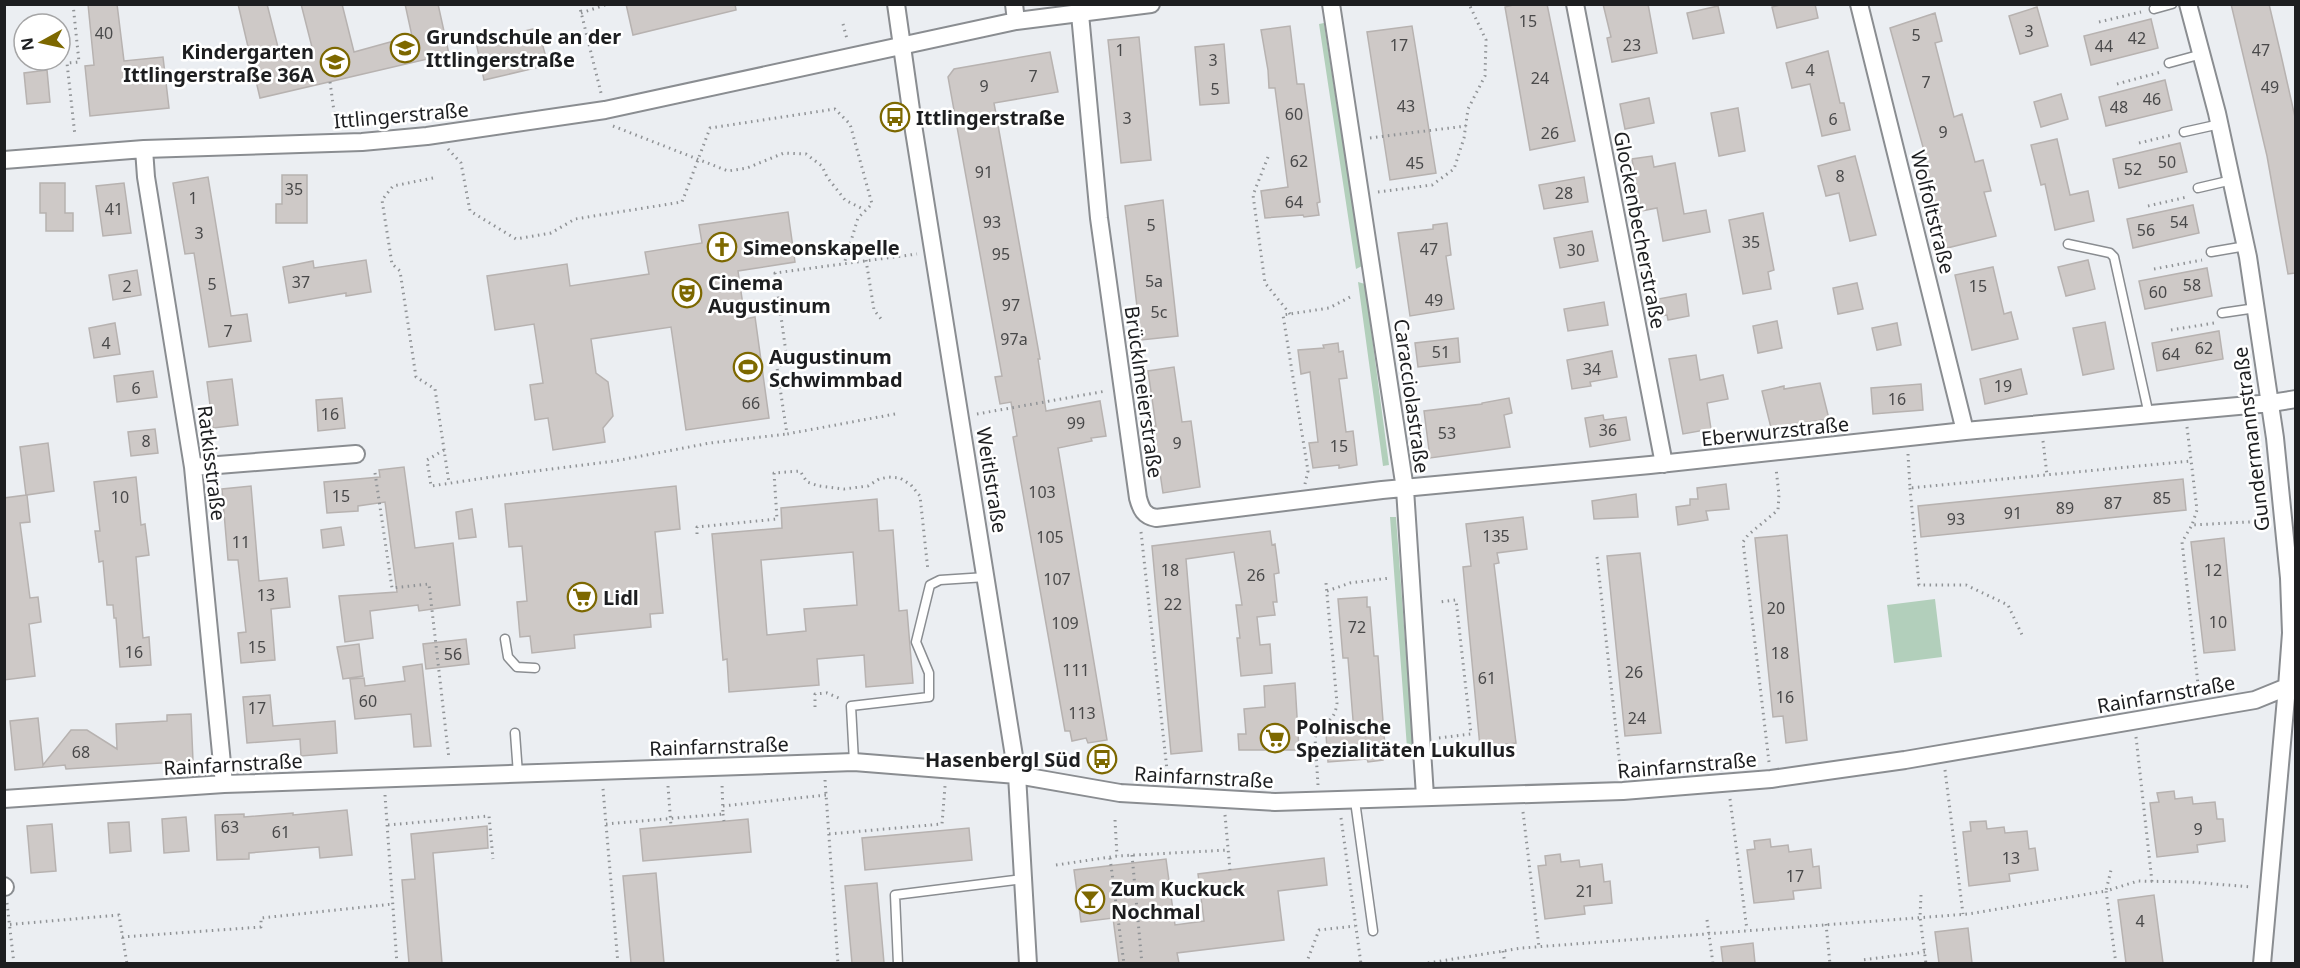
<svg xmlns="http://www.w3.org/2000/svg" width="2300" height="968" font-family="'Noto Sans',sans-serif">
<style>
.green{fill:#b2cfbb}
.building{fill:#cec9c7;stroke:#b7b2b0;stroke-width:1.5;fill-rule:evenodd}
.lines{fill:none;stroke-linecap:round;stroke-linejoin:round}
.lane-casing{stroke:#8a8d91;stroke-width:11}
.street-casing{stroke:#8a8d91;stroke-width:20}
.path{stroke:#909396;stroke-width:3;stroke-dasharray:1.5 4.5;stroke-linecap:butt}
.lane{stroke:#fff;stroke-width:8}
.street{stroke:#fff;stroke-width:16}
.labels{text-anchor:middle;dominant-baseline:central;stroke-width:5;stroke-linejoin:round;paint-order:stroke}
.number-label{font-size:16px;fill:#49494a}
.poi-label{font-size:20px;font-weight:bold;fill:#1d1e20;stroke:#fff;text-anchor:start}
.street-label{font-size:20px;fill:#1d1e20;stroke:#fff}
</style>
<rect width="100%" height="100%" fill="#ebeef2"/>
<!-- green -->
<path class="green" d="M1324 23 1362 266 1356 269 1319 24Z
M1358 282 1365 284 1389 465 1383 466Z
M1390 517H1396L1413 748H1407Z
M1935 599 1942 657 1894 663 1887 605Z"/>
<!-- building -->
<path class="building" d="M88 4H117L124 61 163 57 169 108 90 116 85 66 94 65Z
M238 4H267L281 59 313 51 301 4H342L354 52 412 36 405 4H438L449 54 260 98Z
M626 4H735L736 10 633 35Z
M1517 4H1547L1575 141 1530 150 1505 7Z
M1603 4H1648L1657 53 1612 62 1607 38 1611 37Z
M1784 4H1815L1818 18 1777 28 1772 7Z
M2231 4H2269L2281 55 2295 117V273L2288 274 2267 156Z
M1718 6 1724 33 1693 39 1687 13Z
M2037 7 2048 46 2020 54 2009 16Z
M1935 13 1942 41 1935 43 1954 117 1962 114 1975 162 1983 160 1991 191 1984 192 1996 236 1947 248 1926 166 1928 165 1890 28Z
M2151 19 2158 48 2091 65 2084 36Z
M1290 26 1297 84H1304L1320 202 1317 203 1319 215 1304 217 1303 215 1265 218 1261 191 1288 187 1275 88H1269L1268 70 1261 30Z
M1412 26 1436 173 1390 180 1367 32Z
M538 28 548 65 484 80 476 42Z
M1139 37 1151 160 1121 163 1108 40Z
M1224 44 1229 103 1200 105 1195 47Z
M1828 51 1840 103H1844L1850 130 1822 136 1810 84 1792 88 1786 63Z
M1050 52 1058 92 994 103 1040 359H1038L1046 411 1100 401 1106 436 1091 438 1092 441 1058 448 1107 740 1088 743 1086 738 1072 741 1070 731H1065L1013 437 1017 436 1011 402 1000 404 995 377 1002 376 948 77 954 69Z
M47 70 50 102 27 104 24 73Z
M2165 80 2172 110 2106 126 2099 97Z
M2061 94 2068 119 2041 127 2034 102Z
M1649 98 1654 123 1625 129 1620 104Z
M1738 108 1745 151 1719 156 1711 113Z
M2057 139 2070 195 2088 191 2094 221 2055 230 2045 184 2041 185 2031 145Z
M2180 143 2187 172 2119 188 2113 159Z
M1652 156 1654 167 1675 163 1684 214 1706 210 1710 232 1663 241 1657 208 1641 211 1632 159Z
M1855 156 1876 235 1850 241 1839 193 1826 196 1818 166Z
M282 175H307V223H276V204H282Z
M208 177 231 316 247 314 251 341 209 347 194 253 185 254 173 183Z
M1584 177 1588 202 1544 209 1539 185Z
M40 183H65V213H73V231H46V213H40Z
M124 183 131 233 103 236 96 186Z
M1163 200 1178 336 1141 340 1125 206Z
M2193 205 2199 233 2133 248 2127 219Z
M788 212 795 262 738 271 745 319 755 317 769 418 686 430 671 327 591 339 596 373 608 382 613 416 603 428 605 442 553 450 548 418 535 420 530 385 543 383 534 324 495 330 487 276 567 264 570 286 649 274 645 252 702 243 699 225Z
M1763 213 1774 270 1768 272 1771 289 1743 294 1729 220Z
M1447 223 1451 255 1446 256 1454 309 1410 316 1398 233 1433 229V225Z
M1592 231 1598 261 1560 268 1554 238Z
M366 260 371 292 346 296V293L289 303 283 267 313 261 314 268Z
M2088 260 2095 289 2066 296 2058 267Z
M1993 267 2004 314 2011 312 2018 339 1972 350 1955 275Z
M2207 268 2212 296 2145 309 2139 281Z
M137 270 141 295 113 300 109 275Z
M1857 283 1863 309 1838 314 1833 288Z
M1686 294 1689 316 1668 320 1667 315 1661 316 1658 299Z
M1604 302 1608 325 1568 331 1564 309Z
M1777 321 1782 348 1758 353 1753 326Z
M2105 322 2114 369 2083 375 2073 328Z
M115 323 120 354 94 358 89 328Z
M1897 323 1901 345 1877 350 1872 328Z
M2219 331 2223 359 2157 371 2152 343Z
M1458 338 1460 362 1418 367 1415 343Z
M1338 343 1339 352 1343 351 1347 378 1339 379 1346 432 1353 431 1357 465 1339 468V465L1313 468 1309 443 1318 442 1310 372 1301 374 1298 350 1324 348 1323 345Z
M1612 351 1617 377 1590 382 1591 386 1572 389 1567 360Z
M1696 355 1700 380 1723 375 1728 399 1707 403 1711 429 1683 434 1669 359Z
M1174 367 1182 422 1191 421 1200 487 1163 493 1153 426H1156L1148 371Z
M2021 369 2027 394 1985 404 1980 379Z
M153 371 157 397 117 402 114 376Z
M232 379 238 425 213 428 207 382Z
M1820 383 1829 419 1771 428 1762 391 1784 386V389Z
M1921 384 1923 410 1873 414 1871 388Z
M342 398 345 428 318 431 316 400Z
M1509 398 1512 413 1504 415 1510 447 1430 458 1424 411 1482 404V403Z
M1603 415 1604 420 1626 417 1630 440 1590 447 1585 418Z
M155 429 158 453 131 456 128 432Z
M48 443 54 491 27 495 30 522 20 523 30 598 38 597 41 622 29 624 35 676 4 680V498L26 495 20 447Z
M404 467 415 548 453 543 460 605 419 611 418 605 370 611 373 638 345 642 339 596 397 592 391 548 385 502 358 506V511L327 513 324 482 380 477 379 470Z
M136 477 141 525 145 524 149 555 136 557 143 638 149 637 151 665 120 667 116 618H114L113 605H107L103 561 99 562 95 531H100L94 482Z
M2183 479 2186 510 1921 537 1918 506Z
M1726 484 1729 509 1706 511 1708 520 1678 525 1676 507 1690 505V499H1698L1697 488Z
M251 486 259 581 287 578 290 607 271 609 275 660 241 663 238 633 246 632 238 560H228L222 489Z
M676 486 680 529 655 532 663 613 650 614 651 627 574 635 575 648 532 653 530 636 520 637 517 602 527 601 522 546 509 547 505 504Z
M1636 494 1638 517 1594 519 1592 501Z
M877 499 879 531 893 530 899 611 907 610 913 683 866 687 864 655 817 659 819 685 729 692 727 659 723 660 712 534 782 528 781 508ZM853 552 857 605 804 609 806 631 767 635 761 560Z
M472 509 476 537 459 539 456 512Z
M1523 517 1527 549 1497 553 1499 563 1494 564 1516 743 1480 747 1463 567 1471 566 1466 524Z
M341 527 344 545 323 548 321 530Z
M1270 531 1272 545 1275 544 1279 573 1274 574 1277 602H1273L1275 615 1257 617 1260 645 1270 644 1272 673 1241 676 1237 638H1240L1236 605H1242L1234 552 1186 559 1202 751 1171 754 1152 546Z
M1787 535 1807 740 1786 743 1783 716 1773 717 1755 538Z
M2224 538 2235 650 2204 653 2191 542Z
M1640 553 1661 733 1625 736 1607 556Z
M1367 597V607H1370L1374 656H1378L1385 747 1382 748 1383 760 1368 762 1367 759 1328 762 1326 734 1354 732 1348 658H1343L1338 599Z
M466 639 469 664 426 669 423 644Z
M359 644 363 676 343 679 337 647Z
M422 664 431 746 414 747 411 714 355 719 350 679 364 678 365 686 405 681 403 667Z
M1295 683 1299 750H1239L1238 734H1246L1244 709 1265 707 1264 686Z
M270 695 273 726 335 721 337 753 301 756 300 739 247 743 243 697Z
M191 714 193 761 66 769 65 765 15 770 10 721 38 718 43 765 71 730H87L117 749 116 724 167 721V715Z
M2174 791 2175 799 2192 797 2193 804 2215 802 2217 819H2223L2225 841 2197 845 2198 852 2157 857 2150 803 2159 802 2157 793Z
M347 810 352 855 320 858 319 847 249 853V859L217 860 215 815 244 814V817L293 813V815Z
M186 817 189 851 164 853 162 819Z
M748 819 751 852 643 861 640 829Z
M1986 821 1987 829 2004 827 2005 833 2027 831 2029 849 2035 848 2038 870 2009 874 2010 881 1969 886 1963 832 1971 831 1970 822Z
M129 822 131 851 110 853 108 823Z
M52 824 56 871 31 873 27 826Z
M487 826 488 848 433 853 442 963H409L402 880 415 879 411 834Z
M969 828 972 860 865 870 862 838Z
M1770 839 1771 847 1788 845 1789 852 1811 849 1813 867 1819 866 1821 888 1793 891 1794 899 1754 903 1747 850 1755 849 1754 841Z
M1560 854 1561 862 1579 860 1580 867 1602 864 1604 882 1610 881 1612 903 1584 906 1585 914 1545 919 1538 866 1546 865 1545 856Z
M1324 858 1327 885 1278 891 1284 940 1177 953 1179 963H1119L1113 918 1081 922 1074 870 1166 859 1175 925 1204 921 1198 874Z
M656 873 664 963H631L623 876Z
M877 883 884 963H852L845 886Z
M2154 895 2163 963H2126L2118 900Z
M1968 928 1972 963H1939L1935 932Z
M1753 943 1755 963H1723L1721 947Z"/>
<g class="lines">
<!-- lane casing -->
<g class="lane-casing">
<path id="lane" d="M2154 9 2172 4
M2169 63 2202 54
M2184 132 2220 124
M2198 188 2232 180
M2068 244 2110 253 2114 257 2149 415
M2211 252 2246 246
M2222 313 2256 308
M505 639 508 657 517 667 535 668
M515 733 518 774
M854 762 851 706 929 697V673L916 642 930 585 940 580 986 577
M1355 801 1373 931
M898 964 895 895 1023 879"/>
</g>
<!-- street casing -->
<g class="street-casing">
<path id="street" d="M896 4 914 131 1017 775 1028 964
M1014 4 1016 21
M1331 4 1405 489 1425 796
M1575 4 1664 464
M1859 4 1965 431
M2188 4 2217 113 2248 257 2275 438 2289 578 2291 633 2287 687 2262 964
M1080 14 1099 218 1138 498C1141 509 1144 516 1156 518L1382 490 1650 465 1965 431 2271 403 2296 399
M144 149 146 177 193 467 224 784
M4 160 144 149 362 142 427 136 605 110 1016 21 1151 4
M193 467 356 454
M4 799 224 784 854 762 1017 775 1120 793 1275 802 1623 791 1771 779 1905 760 2255 700 2287 687H2296
M4 886 5 887"/>
</g>
<!-- path -->
<path class="path" d="M73 4 79 62 67 63 75 136
M579 4 601 93
M581 13 608 4
M2099 22 2141 12
M843 24 847 39
M330 82 336 126
M2117 84 2161 72
M613 126 728 171 747 168 784 153 806 154 822 166 827 177 845 200 865 210
M1370 138 1466 126
M2139 143 2172 135
M448 149 461 163 470 211 516 239 551 233 575 219 682 202 710 128 835 109 850 124 872 204 858 218 844 264
M1268 157 1253 195 1265 283 1290 314
M433 178 393 186 382 200 392 264 400 271 416 377 435 389 449 483
M1378 192 1432 185 1454 169 1464 138 1468 109 1485 76 1486 40 1469 4
M2148 206 2187 197
M866 260 874 310 882 320
M2154 269 2202 260
M2171 330 2214 323
M895 414 787 434 777 368 787 360 775 273 917 254
M977 414 1106 391
M2187 427 2197 510 2192 525
M2043 441 2047 475
M444 450 427 460 431 486 519 473 615 461 710 443 787 434
M1908 454 1910 488 2191 461
M375 473 392 588 429 584 449 759
M1305 484 1308 471 1283 315 1329 308 1354 295
M1910 488 1919 585H1966L2008 605 2023 637
M1141 532 1168 779
M697 534V527L777 519 774 473 800 471 807 482 819 486 844 489 868 486 879 479 889 477 900 478 911 485 920 496 928 571
M1597 557 1621 775
M1327 591 1350 583 1390 578
M2199 693 2182 542 2192 525 2266 521
M815 707V694L827 693 841 699
M2136 737 2152 882
M1439 738 1471 734 1456 600 1440 602
M1769 762 1743 542 1748 535 1778 510 1779 495 1776 468
M1945 770 1963 914
M825 780 838 964
M1318 785 1315 738 1318 727C1331 721 1335 717 1337 703L1326 583
M668 786 671 826
M603 789 618 964
M385 795 397 964
M1730 799 1747 930
M723 806 826 795
M1523 812 1539 947
M723 814 724 821
M1225 815 1230 870
M1341 818 1361 964
M1115 820 1117 856
M606 824 723 814 722 784
M388 825 489 816 493 859
M829 834 942 824 945 786
M1132 855 1142 964
M1110 858 1124 964
M1056 865 1117 856 1228 850
M1921 895 1920 917 1926 964
M7 903 14 964
M1707 920 1713 964
M1826 924 1830 964
M4 925 119 915 127 964
M122 937 261 927V918L393 904
M1503 951 1505 964
M1306 964 1319 930 1355 926
M1422 964 1522 948 1968 914 2106 891 2111 870
M1862 964V960L1925 952
M2116 964 2106 891 2138 881 2190 882 2252 887"/>
<!-- lane -->
<use href="#lane" class="lane"/>
<!-- street -->
<use href="#street" class="street"/>
</g>
<!-- icons -->
<defs>
<g id="school-ring" transform="scale(1.5)"><circle r="9.5" fill="#fff" stroke="#7d6800" stroke-width="1.5"/><path d="M0-5L7-2L0 1L-7-2ZM-4 1L0 2.5L4 1V4Q0 6-4 4Z" fill="#7d6800"/></g>
<g id="bus-ring" transform="scale(1.5)"><circle r="9.5" fill="#fff" stroke="#7d6800" stroke-width="1.5"/><path d="M-5-6H5V4H4V6H2V4H-2V6H-4V4H-5ZM-3.5-4V0h7V-4ZM-3.5 1.2v1.5H-2V1.2ZM2 1.2v1.5H3.5V1.2Z" fill="#7d6800"/></g>
<g id="church-ring" transform="scale(1.5)"><circle r="9.5" fill="#fff" stroke="#7d6800" stroke-width="1.5"/><path d="M-1.2-6h2.4v3.5h3.3v2.4h-3.3V6h-2.4V-.1h-3.3v-2.4h3.3Z" fill="#7d6800"/></g>
<g id="theatre-ring" transform="scale(1.5)"><circle r="9.5" fill="#fff" stroke="#7d6800" stroke-width="1.5"/><path d="M-5-5.5Q0-4 5-5.5V0Q5 5 0 6Q-5 5-5 0ZM-3.3-2.5H-1v1.5H-3.3ZM1-2.5H3.3v1.5H1ZM-2.8 1Q0 5.5 2.8 1Z" fill="#7d6800"/></g>
<g id="stadium-ring" transform="scale(1.5)"><circle r="9.5" fill="#fff" stroke="#7d6800" stroke-width="1.5"/><path d="M0-5a6.5 5 0 1 0 0 10a6.5 5 0 1 0 0-10ZM-3.5-1.8h7v3.6h-7Z" fill="#7d6800"/></g>
<g id="supermarket-ring" transform="scale(1.5)"><circle r="9.5" fill="#fff" stroke="#7d6800" stroke-width="1.5"/><path d="M-6-5.5h2.5l.6 2H6L4.5 2H-2.5L-4.4-4H-6ZM-1.5 3.2a1.3 1.3 0 1 0 .1 0ZM3 3.2a1.3 1.3 0 1 0 .1 0Z" fill="#7d6800"/></g>
<g id="bar-ring" transform="scale(1.5)"><circle r="9.5" fill="#fff" stroke="#7d6800" stroke-width="1.5"/><path d="M-6-5H6L.8 .8V4.5H3.5V6h-7V4.5H-.8V.8Z" fill="#7d6800"/></g>
</defs>
<g fill-rule="evenodd">
<use href="#school-ring" x="405" y="48"/>
<use href="#school-ring" x="335" y="62"/>
<use href="#bus-ring" x="895" y="117"/>
<use href="#church-ring" x="722" y="247"/>
<use href="#theatre-ring" x="687" y="293"/>
<use href="#stadium-ring" x="748" y="367"/>
<use href="#supermarket-ring" x="582" y="597"/>
<use href="#supermarket-ring" x="1275" y="738"/>
<use href="#bus-ring" x="1102" y="759"/>
<use href="#bar-ring" x="1090" y="899"/>
</g>
<g class="labels">
<!-- number labels -->
<g class="number-label">
<text x="1528" y="21">15</text>
<text x="2029" y="31">3</text>
<text x="104" y="33">40</text>
<text x="1916" y="35">5</text>
<text x="2137" y="38">42</text>
<text x="1399" y="45">17</text>
<text x="1632" y="45">23</text>
<text x="2104" y="46">44</text>
<text x="1120" y="50">1</text>
<text x="2261" y="50">47</text>
<text x="1213" y="60">3</text>
<text x="1810" y="70">4</text>
<text x="1033" y="76">7</text>
<text x="1540" y="78">24</text>
<text x="1926" y="82">7</text>
<text x="984" y="86">9</text>
<text x="2270" y="87">49</text>
<text x="1215" y="89">5</text>
<text x="2152" y="99">46</text>
<text x="1406" y="106">43</text>
<text x="2119" y="107">48</text>
<text x="1294" y="114">60</text>
<text x="1127" y="118">3</text>
<text x="1833" y="119">6</text>
<text x="1943" y="132">9</text>
<text x="1550" y="133">26</text>
<text x="1299" y="161">62</text>
<text x="2167" y="162">50</text>
<text x="1415" y="163">45</text>
<text x="2133" y="169">52</text>
<text x="984" y="172">91</text>
<text x="1840" y="176">8</text>
<text x="294" y="189">35</text>
<text x="1564" y="193">28</text>
<text x="193" y="198">1</text>
<text x="1294" y="202">64</text>
<text x="114" y="209">41</text>
<text x="992" y="222">93</text>
<text x="2179" y="222">54</text>
<text x="1151" y="225">5</text>
<text x="2146" y="230">56</text>
<text x="199" y="233">3</text>
<text x="1751" y="242">35</text>
<text x="1429" y="249">47</text>
<text x="1576" y="250">30</text>
<text x="1001" y="254">95</text>
<text x="1154" y="281">5a</text>
<text x="301" y="282">37</text>
<text x="212" y="284">5</text>
<text x="2192" y="285">58</text>
<text x="127" y="286">2</text>
<text x="1978" y="286">15</text>
<text x="2158" y="292">60</text>
<text x="1434" y="300">49</text>
<text x="1011" y="305">97</text>
<text x="1159" y="312">5c</text>
<text x="228" y="331">7</text>
<text x="1014" y="339">97a</text>
<text x="106" y="343">4</text>
<text x="2204" y="348">62</text>
<text x="1441" y="352">51</text>
<text x="2171" y="354">64</text>
<text x="1592" y="369">34</text>
<text x="2003" y="386">19</text>
<text x="136" y="388">6</text>
<text x="1897" y="399">16</text>
<text x="751" y="403">66</text>
<text x="330" y="414">16</text>
<text x="1076" y="423">99</text>
<text x="1608" y="430">36</text>
<text x="1447" y="433">53</text>
<text x="146" y="441">8</text>
<text x="1177" y="443">9</text>
<text x="1339" y="446">15</text>
<text x="1042" y="492">103</text>
<text x="341" y="496">15</text>
<text x="120" y="497">10</text>
<text x="2162" y="498">85</text>
<text x="2113" y="503">87</text>
<text x="2065" y="508">89</text>
<text x="2013" y="513">91</text>
<text x="1956" y="519">93</text>
<text x="1496" y="536">135</text>
<text x="1050" y="537">105</text>
<text x="241" y="542">11</text>
<text x="1170" y="570">18</text>
<text x="2213" y="570">12</text>
<text x="1256" y="575">26</text>
<text x="1057" y="579">107</text>
<text x="266" y="595">13</text>
<text x="1173" y="604">22</text>
<text x="1776" y="608">20</text>
<text x="2218" y="622">10</text>
<text x="1065" y="623">109</text>
<text x="1357" y="627">72</text>
<text x="257" y="647">15</text>
<text x="134" y="652">16</text>
<text x="1780" y="653">18</text>
<text x="453" y="654">56</text>
<text x="1076" y="670">111</text>
<text x="1634" y="672">26</text>
<text x="1487" y="678">61</text>
<text x="1785" y="697">16</text>
<text x="368" y="701">60</text>
<text x="257" y="708">17</text>
<text x="1082" y="713">113</text>
<text x="1637" y="718">24</text>
<text x="81" y="752">68</text>
<text x="230" y="827">63</text>
<text x="2198" y="829">9</text>
<text x="281" y="832">61</text>
<text x="2011" y="858">13</text>
<text x="1795" y="876">17</text>
<text x="1585" y="891">21</text>
<text x="2140" y="921">4</text>
</g>
<!-- poi labels -->
<g class="poi-label">
<text x="426" y="36">Grundschule an der<tspan x="426" dy="23">Ittlingerstraße</tspan></text>
<text x="314" y="51" text-anchor="end">Kindergarten<tspan x="314" dy="23">Ittlingerstraße 36A</tspan></text>
<text x="916" y="117">Ittlingerstraße</text>
<text x="743" y="247">Simeonskapelle</text>
<text x="708" y="282">Cinema<tspan x="708" dy="23">Augustinum</tspan></text>
<text x="769" y="356">Augustinum<tspan x="769" dy="23">Schwimmbad</tspan></text>
<text x="603" y="597">Lidl</text>
<text x="1296" y="726">Polnische<tspan x="1296" dy="23">Spezialitäten Lukullus</tspan></text>
<text x="1081" y="759" text-anchor="end">Hasenbergl Süd</text>
<text x="1111" y="888">Zum Kuckuck<tspan x="1111" dy="23">Nochmal</tspan></text>
</g>
<!-- street labels -->
<g class="street-label">
<text transform="translate(401 115) rotate(-5)">Ittlingerstraße</text>
<text transform="translate(1933 212) rotate(76)">Wolfoltstraße</text>
<text transform="translate(1640 230) rotate(79)">Glockenbecherstraße</text>
<text transform="translate(1144 392) rotate(82)">Brücklmeierstraße</text>
<text transform="translate(1412 396) rotate(82)">Caracciolastraße</text>
<text transform="translate(1775 431) rotate(-6)">Eberwurzstraße</text>
<text transform="translate(2251 439) rotate(-97)">Gundermannstraße</text>
<text transform="translate(212 463) rotate(83)">Ratkisstraße</text>
<text transform="translate(992 480) rotate(81)">Weitlstraße</text>
<text transform="translate(2166 694) rotate(-10)">Rainfarnstraße</text>
<text transform="translate(719 746) rotate(-2)">Rainfarnstraße</text>
<text transform="translate(233 764) rotate(-3)">Rainfarnstraße</text>
<text transform="translate(1687 765) rotate(-5)">Rainfarnstraße</text>
<text transform="translate(1204 777) rotate(3)">Rainfarnstraße</text>
</g>
</g>
<!-- border -->
<rect width="2300" height="968" fill="none" stroke="#1d1e20" stroke-width="12"/>
<!-- north arrow -->
<g transform="translate(42 42) rotate(262)"><circle r="28" fill="#ffffff" stroke="#a5a5a6" stroke-width="1.5"/>
<path d="M0-4.5L10 22L0 15L-10 22Z" fill="#7d6800"/>
<text y="-9" font-size="16" font-weight="bold" text-anchor="middle" fill="#1d1e20">N</text>
</g>
</svg>
